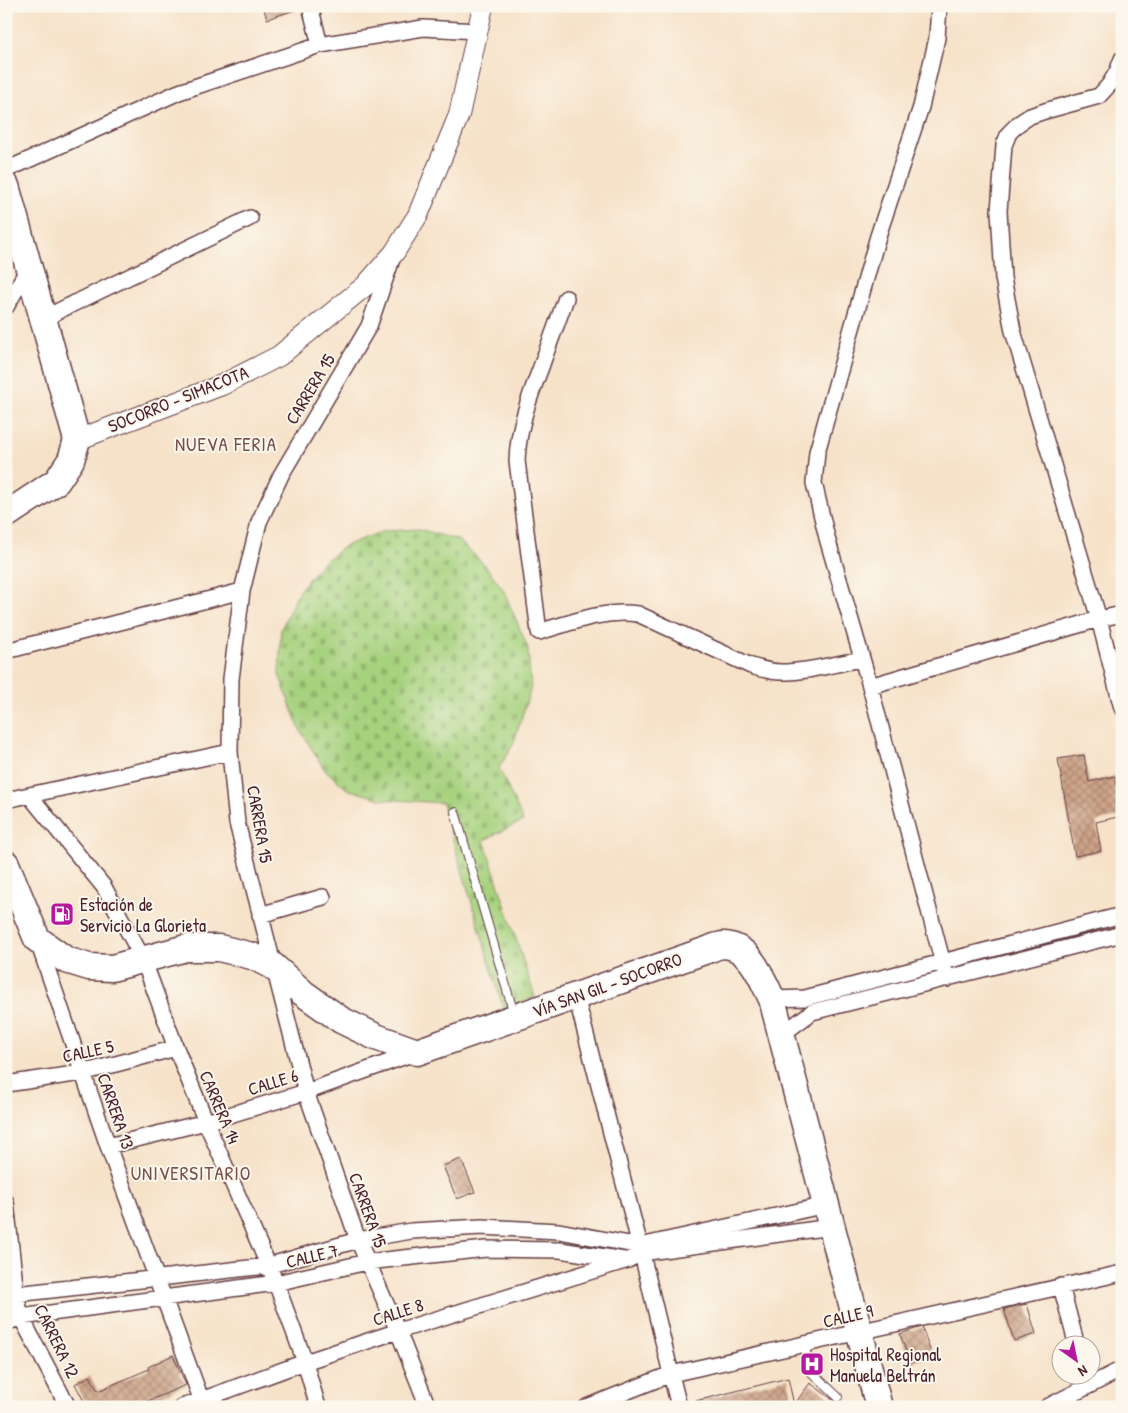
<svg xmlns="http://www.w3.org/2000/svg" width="1128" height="1413" font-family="'Patrick Hand',sans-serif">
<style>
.cemetery{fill:url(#cemetery-stones);stroke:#787854}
.building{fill:url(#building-cross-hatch)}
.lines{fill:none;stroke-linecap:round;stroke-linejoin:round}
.lane-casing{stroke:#643c43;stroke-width:10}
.street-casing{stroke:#643c43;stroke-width:18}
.secondary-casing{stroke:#643c43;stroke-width:22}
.highway-casing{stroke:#643c43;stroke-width:29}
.lane{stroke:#fff;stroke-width:8}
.street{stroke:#fff;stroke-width:15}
.secondary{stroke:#fff;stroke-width:20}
.highway{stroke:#fff;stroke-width:26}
.labels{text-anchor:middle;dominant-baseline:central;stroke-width:4;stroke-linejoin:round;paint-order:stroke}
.street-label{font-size:18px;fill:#4a1f2b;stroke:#fbf7ec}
.poi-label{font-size:18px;fill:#4a1f2b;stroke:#fbf7ec;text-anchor:start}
.neighbourhood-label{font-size:19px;letter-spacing:1px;fill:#784d4c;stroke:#fbf7ec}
</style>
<defs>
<pattern id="cemetery-stones" width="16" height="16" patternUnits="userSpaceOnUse" patternTransform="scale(1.25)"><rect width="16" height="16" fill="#a6d17d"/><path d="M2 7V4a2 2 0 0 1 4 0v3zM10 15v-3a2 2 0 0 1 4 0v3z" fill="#90b36c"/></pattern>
<pattern id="building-cross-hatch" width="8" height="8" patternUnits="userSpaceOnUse" patternTransform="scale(1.25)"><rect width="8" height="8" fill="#cda388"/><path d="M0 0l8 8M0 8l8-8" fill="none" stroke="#a8846f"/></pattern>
</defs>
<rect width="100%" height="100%" fill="#fbf7ec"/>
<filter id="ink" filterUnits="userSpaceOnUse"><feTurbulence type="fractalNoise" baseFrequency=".02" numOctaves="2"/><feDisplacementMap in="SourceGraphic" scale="10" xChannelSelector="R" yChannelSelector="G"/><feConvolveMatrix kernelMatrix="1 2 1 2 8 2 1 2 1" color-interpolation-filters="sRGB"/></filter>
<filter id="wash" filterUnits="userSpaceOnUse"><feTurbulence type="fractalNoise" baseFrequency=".0096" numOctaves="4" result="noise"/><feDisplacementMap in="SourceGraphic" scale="20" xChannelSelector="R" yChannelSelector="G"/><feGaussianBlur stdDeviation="1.12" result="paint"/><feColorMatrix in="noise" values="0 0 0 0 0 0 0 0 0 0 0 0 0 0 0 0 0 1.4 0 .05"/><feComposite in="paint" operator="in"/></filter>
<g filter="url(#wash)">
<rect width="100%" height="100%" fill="#f6e2c9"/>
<!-- cemetery -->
<path class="cemetery" d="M419 529 458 540 484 564 503 589 528 648 531 688 513 745 499 768 523 821 484 840 535 997 504 1011 442 803 380 799 347 789 324 769 299 728 279 675 281 629 298 592 321 564 346 545 384 531Z"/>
<g id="blocks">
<!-- building -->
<path class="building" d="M263 6H298V9L267 19Z
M1084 755 1089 782 1115 776 1122 808V816L1096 822 1101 851 1075 856 1058 759Z
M461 1159 475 1192 457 1199 443 1166Z
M1027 1304 1036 1334 1014 1341 1004 1309Z
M922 1327 932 1356 910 1363 900 1334Z
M173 1355 186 1385 141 1404 142 1407H87L75 1384 90 1376 98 1391 149 1369 148 1367Z
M788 1378 794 1405 810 1383 843 1407H688V1403Z"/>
</g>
</g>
<g filter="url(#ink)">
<use href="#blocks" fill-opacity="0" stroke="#643c43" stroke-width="1"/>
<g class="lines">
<!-- lane casing -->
<g class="lane-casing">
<path id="lane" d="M455 812 514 1014
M805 1345 809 1370 838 1397"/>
</g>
<!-- street casing -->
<g class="street-casing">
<path id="street" d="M310 6 320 45
M939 6 937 38 921 107 878 236 817 452 814 483 827 538 870 686 947 979
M1122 59 1117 72 1109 85 1099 96 1045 111 1030 116 1018 124 1009 133 1004 145 999 211 1003 278 1013 331 1099 619 1122 708
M6 170 179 92 320 45 423 28 478 31
M392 259 369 326 281 475 259 522 242 591 231 679 230 752 237 823 306 1092 358 1240 398 1331 428 1407
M566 298C558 321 549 344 541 367 529 398 518 428 517 461L539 632C570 623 604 609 638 614L751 666C761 669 771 672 781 672 808 672 835 664 861 659
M6 307 29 267
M44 318 250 218
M6 651 242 591
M870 686 1099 619 1122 614
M30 796 104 887 143 959 176 1048 206 1122 276 1283 305 1362 318 1407
M6 800 230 752
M260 915 323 897
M38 942 108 1146 204 1407
M576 996 640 1246 679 1407
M772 999 805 998 1122 915
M781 1035 812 1012 1122 934
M6 1084 82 1073 176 1048
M108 1146 206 1122 306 1092 417 1052
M6 1202 16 1294 21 1317 68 1407
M1061 1286 1077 1346
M16 1294 267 1266 358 1240 411 1231 482 1227 559 1231 640 1246 826 1205
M6 1323 21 1317 276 1283 367 1262 486 1249 560 1250 624 1260
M182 1407 305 1362 398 1331 628 1260 641 1253 831 1227
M587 1407 671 1374 1122 1273
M1047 1407 1122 1369"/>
</g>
<!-- secondary casing -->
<g class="secondary-casing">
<path id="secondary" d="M77 440 222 385 279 356 365 286 394 253 418 215 459 115 483 6"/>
</g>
<!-- highway casing -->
<g class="highway-casing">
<path id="highway" d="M6 186 77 440 71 460 57 481 6 515
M6 864 37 939 66 960 89 967 112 968 186 948H219L252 956 273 966 303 993 341 1020 376 1037 417 1052 710 949C714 947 720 945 725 945 751 947 762 979 772 999L879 1407"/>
</g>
<!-- lane -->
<use href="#lane" class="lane"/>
<!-- street -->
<use href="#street" class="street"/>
<!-- secondary -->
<use href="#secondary" class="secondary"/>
<!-- highway -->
<use href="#highway" class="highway"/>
</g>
</g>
<!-- icons -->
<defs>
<g id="fuel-square" transform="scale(1.25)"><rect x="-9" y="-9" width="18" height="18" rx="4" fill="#b5179e" stroke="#fbf7ec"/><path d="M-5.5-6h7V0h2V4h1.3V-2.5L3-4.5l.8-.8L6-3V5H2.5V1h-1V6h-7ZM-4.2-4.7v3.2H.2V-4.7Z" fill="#fff"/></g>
<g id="hospital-square" transform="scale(1.25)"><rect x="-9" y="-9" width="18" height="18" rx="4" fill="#b5179e" stroke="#fbf7ec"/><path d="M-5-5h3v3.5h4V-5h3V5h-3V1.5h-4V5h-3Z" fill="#fff"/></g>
</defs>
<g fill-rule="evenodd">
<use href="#fuel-square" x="62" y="914"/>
<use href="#hospital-square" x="812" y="1364"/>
</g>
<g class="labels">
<!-- street labels -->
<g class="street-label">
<text transform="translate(310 389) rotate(-59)">CARRERA 15</text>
<text transform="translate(178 399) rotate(-22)">SOCORRO - SIMACOTA</text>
<text transform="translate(260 824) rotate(80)">CARRERA 15</text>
<text transform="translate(607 985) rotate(-20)">VÍA SAN GIL - SOCORRO</text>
<text transform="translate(88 1051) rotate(-12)">CALLE 5</text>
<text transform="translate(273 1082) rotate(-17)">CALLE 6</text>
<text transform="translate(220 1107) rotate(67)">CARRERA 14</text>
<text transform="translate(116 1111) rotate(71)">CARRERA 13</text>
<text transform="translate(368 1210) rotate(70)">CARRERA 15</text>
<text transform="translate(312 1256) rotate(-13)">CALLE 7</text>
<text transform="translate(398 1312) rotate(-18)">CALLE 8</text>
<text transform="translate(848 1316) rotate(-13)">CALLE 9</text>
<text transform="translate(57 1341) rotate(64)">CARRERA 12</text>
</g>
<!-- poi labels -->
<g class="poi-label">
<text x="80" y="904">Estación de<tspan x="80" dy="21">Servicio La Glorieta</tspan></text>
<text x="830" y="1354">Hospital Regional<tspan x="830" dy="21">Manuela Beltrán</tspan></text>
</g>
<!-- neighbourhood labels -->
<g class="neighbourhood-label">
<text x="226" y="444">NUEVA FERIA</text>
<text x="191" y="1173">UNIVERSITARIO</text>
</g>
</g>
<!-- margin -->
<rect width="1128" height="1413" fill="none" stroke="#fbf7ec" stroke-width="25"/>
<!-- north arrow -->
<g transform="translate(1076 1360) rotate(147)"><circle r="24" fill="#fbf7ec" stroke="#b4a19f"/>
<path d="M0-4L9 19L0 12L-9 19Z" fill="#b5179e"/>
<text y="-8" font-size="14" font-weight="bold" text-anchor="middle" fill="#4a1f2b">N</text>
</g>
</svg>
